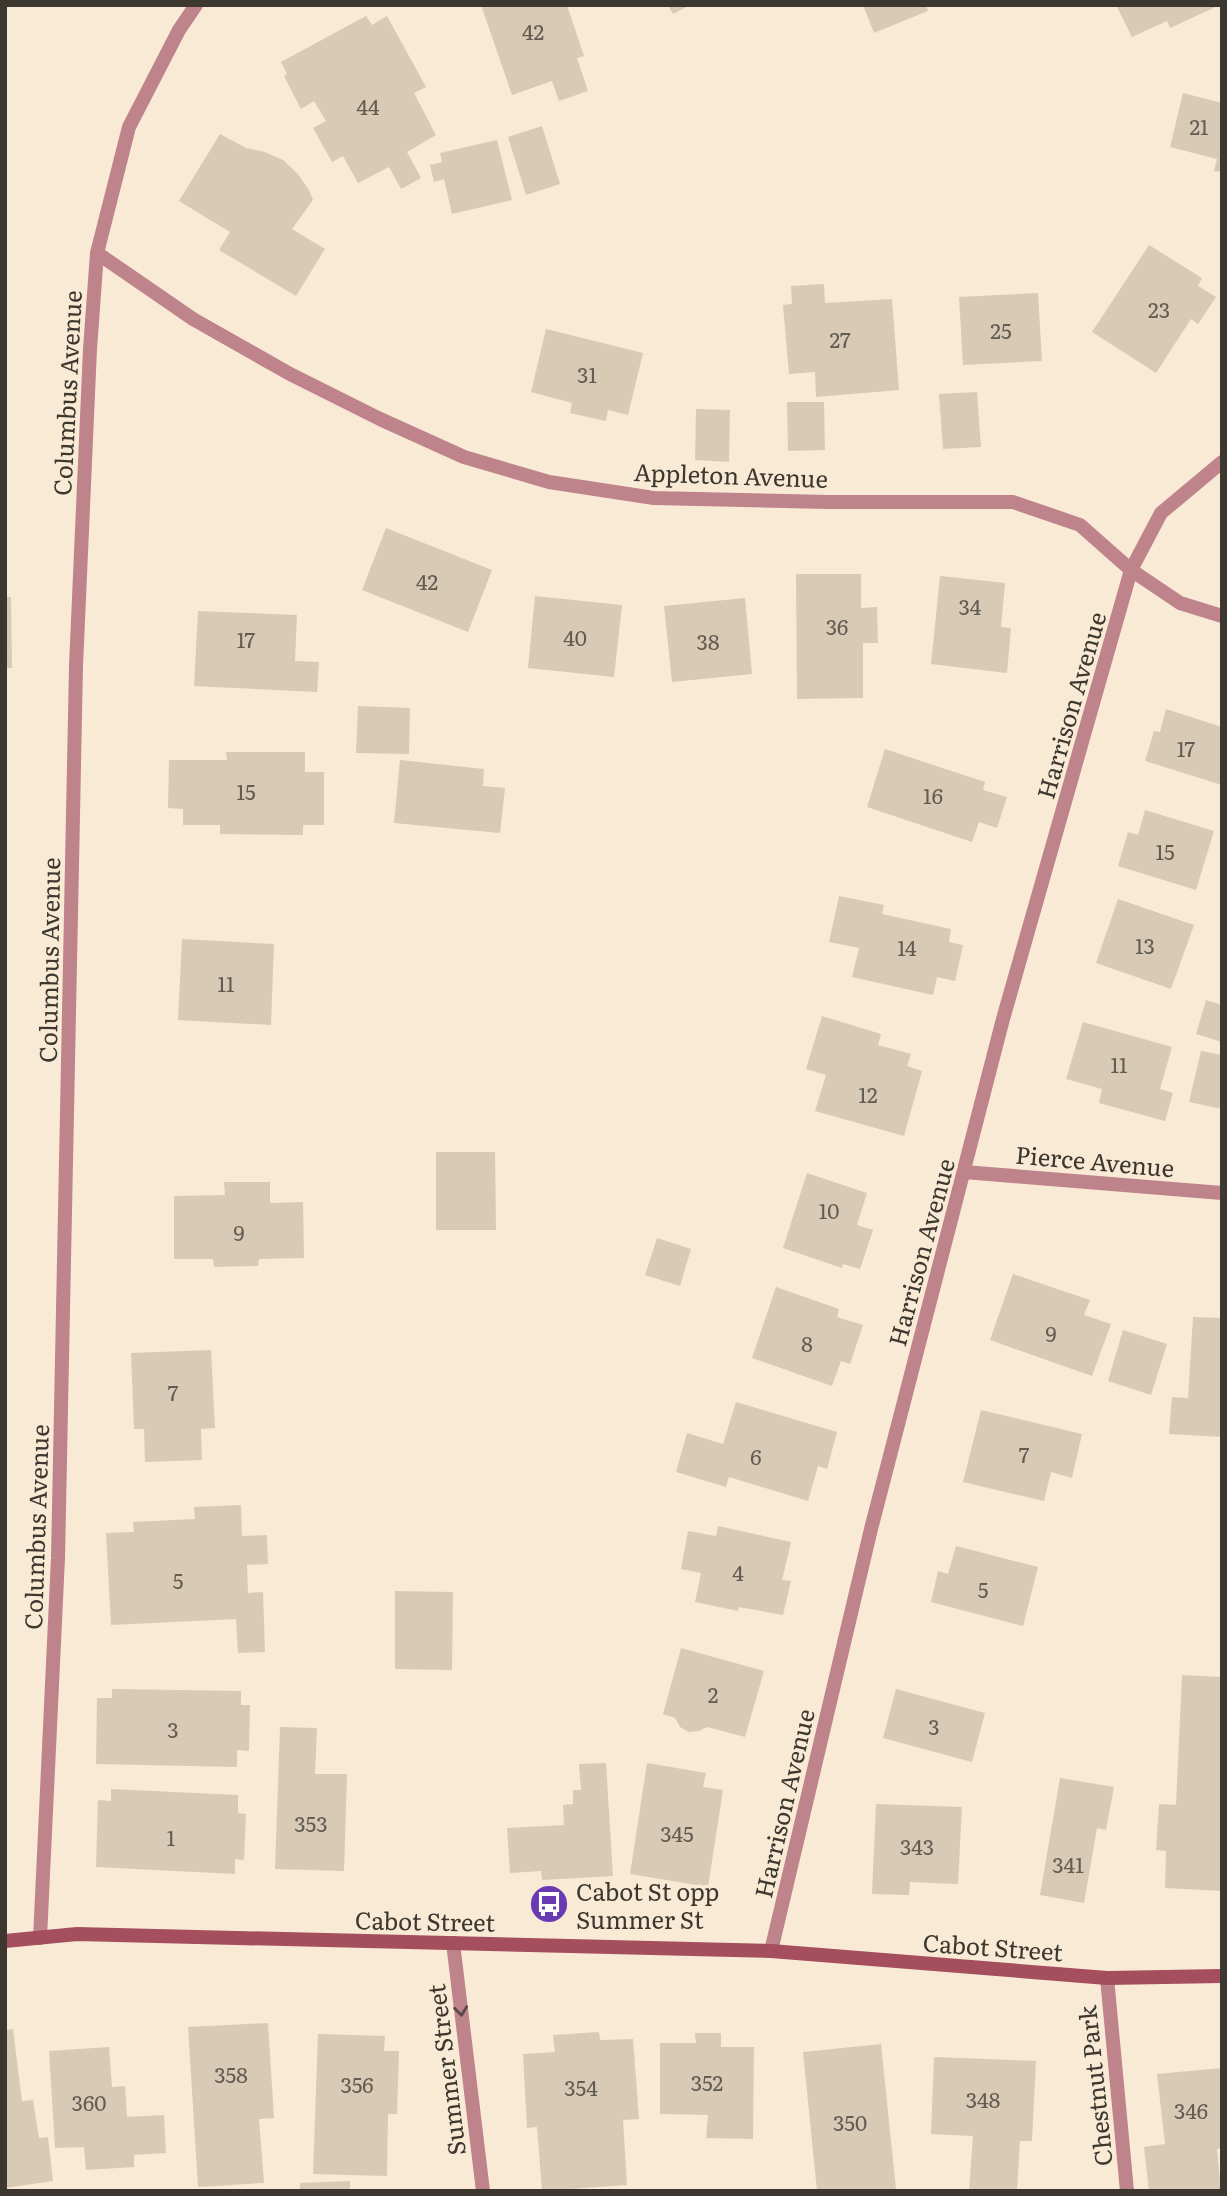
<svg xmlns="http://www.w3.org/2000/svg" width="1227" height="2196" font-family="Literata,serif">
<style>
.building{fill:#d9cab6}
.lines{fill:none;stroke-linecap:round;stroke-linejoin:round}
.street{stroke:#bf838c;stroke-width:14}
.secondary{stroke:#a44e5e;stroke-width:14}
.oneway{stroke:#5d4a46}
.labels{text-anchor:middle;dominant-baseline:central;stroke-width:7;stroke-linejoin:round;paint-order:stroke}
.number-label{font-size:21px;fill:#635c51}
.street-label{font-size:24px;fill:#3c372f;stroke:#f8ead5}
.poi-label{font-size:24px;fill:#3c372f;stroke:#f8ead5;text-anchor:start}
</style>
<rect width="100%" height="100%" fill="#f8ead5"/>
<!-- building -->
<path class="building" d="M481 5H567L584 56 577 58 588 91 559 101 552 81 512 95Z
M668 5H690L673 14Z
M863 5H926L928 11 874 33Z
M1116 5H1220L1170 28 1167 21 1132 37Z
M366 16 372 25 387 16 426 87 414 93 436 135 407 152 421 178 401 189 389 167 358 183 343 156 332 162 313 128 326 121 314 101 301 109 284 76 287 74 281 62Z
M1183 93 1222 103V172L1214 171 1217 159 1170 147Z
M542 126 560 184 526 195 508 137Z
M220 134 246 148 265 152 283 160 298 174 309 190 313 200 292 229 325 249 296 296 219 250 230 232 179 201Z
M497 140 512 200 452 214 444 179 434 182 430 165 442 162 440 153Z
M1149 245 1202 278 1198 286 1216 297 1198 324 1191 319 1156 373 1092 332Z
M824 284 825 303 892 299 899 390 816 397 815 372 789 374 783 305 792 304 791 286Z
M1038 293 1042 361 963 365 959 297Z
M546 329 643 353 628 415 608 410 606 421 570 413 572 403 531 392Z
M977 392 981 447 943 449 939 394Z
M787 402H824L825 450 788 451Z
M696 409 730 410 729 462 695 460Z
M386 528 492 570 468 632 362 590Z
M796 574H861V608L877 607 878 643H863V698L797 699Z
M940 576 1005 583 1001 627 1011 628 1007 673 931 664Z
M535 596 622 605 614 677 528 668Z
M5 597H11L12 668H5Z
M745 598 752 674 672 682 664 606Z
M198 611 297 615 295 661 319 662 317 692 194 686Z
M358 706 410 708 409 754 356 753Z
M1166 709 1222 727V785L1145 761 1154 731 1160 732Z
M885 749 985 782 983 790 1007 797 997 828 979 822 972 842 867 807Z
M226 752H305V772H324V825H303V835L220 834V825H183V809L168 808 169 760H227Z
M400 760 484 769 483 786 505 788 500 833 394 823Z
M1145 810 1214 831 1196 890 1118 866 1128 832 1138 835Z
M839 896 884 905 882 914 951 929 949 942 963 945 955 981 937 977 933 995 852 977 859 948 829 942Z
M1118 899 1194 925 1171 989 1096 963Z
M182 939 274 944 271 1025 178 1020Z
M1206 1000 1222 1005V1042L1196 1034Z
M822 1016 881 1034 878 1045 911 1054 907 1066 922 1071 904 1136 815 1111 826 1075 806 1069Z
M1083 1022 1172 1047 1160 1089 1173 1093 1165 1121 1099 1103 1102 1089 1066 1079Z
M1201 1051 1222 1055V1109L1189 1102Z
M436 1152H495L496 1230H436Z
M807 1173 867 1193 857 1225 873 1230 860 1269 843 1264 842 1268 783 1248Z
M224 1182H270V1203L303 1202 304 1258 259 1259 258 1266 214 1267 213 1259H174V1196L225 1195Z
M657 1238 691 1249 680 1286 645 1275Z
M1013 1274 1090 1300 1084 1315 1111 1324 1092 1376 990 1340Z
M776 1287 839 1309 837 1317 863 1325 850 1364 841 1361 832 1386 752 1358Z
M1193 1317 1222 1318V1437L1169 1434 1172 1397 1188 1398Z
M1123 1330 1167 1344 1151 1395 1108 1381Z
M211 1350 215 1428 201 1429 202 1460 145 1462 144 1429H134L131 1353Z
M736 1402 837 1432 827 1469 818 1466 808 1501 729 1477 726 1487 676 1472 687 1433 723 1444Z
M981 1410 1082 1434 1072 1478 1051 1472 1044 1501 963 1482Z
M241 1505 242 1536 267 1535 268 1564 247 1565 248 1593 263 1592 265 1652 238 1653 236 1619 111 1625 106 1533 134 1532 133 1522 195 1519 194 1507Z
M718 1526 791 1542 782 1580 791 1581 783 1615 739 1607 738 1611 695 1602 701 1573 681 1569 688 1531 716 1536Z
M956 1546 1038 1567 1023 1626 931 1602 938 1571 948 1574Z
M395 1591 453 1592 452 1670 395 1669Z
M681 1648 764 1671 745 1737 707 1727 699 1731 689 1732 680 1727 675 1718 663 1714Z
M1182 1675 1222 1677V1891L1165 1888 1166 1851 1156 1850 1159 1804 1176 1805Z
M112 1689 241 1691V1705H250L249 1751 237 1750V1767L96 1764 97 1698H112Z
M896 1689 985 1713 972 1762 883 1738Z
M280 1727 317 1728 315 1774H347L344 1871 275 1869Z
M606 1763 613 1876 542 1880 541 1871 510 1873 507 1828 564 1825 563 1805 573 1804V1790H581L579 1764Z
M647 1763 706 1773 703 1787 723 1790 708 1887 630 1874Z
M1060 1778 1114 1787 1106 1830 1097 1828 1084 1903 1040 1895Z
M111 1789 238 1795V1813L246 1814 244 1860 235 1859V1874L96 1867 98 1800 111 1801Z
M876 1804 962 1807 958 1884 910 1882 909 1895 872 1894Z
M268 2023 274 2118 259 2119 264 2183 198 2187 188 2027Z
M13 2029 22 2101 33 2100 39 2138 48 2137 53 2181 5 2188V2030Z
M599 2032 600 2040 633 2039 639 2119 623 2120 627 2185 542 2191 537 2127 527 2128 523 2054 555 2052 553 2035Z
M695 2033H721V2047H754L753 2139 706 2138 708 2115 660 2114V2043H696Z
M318 2034 385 2036 384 2051H399L397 2114H388L387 2176 313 2174Z
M881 2044 896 2189 817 2191 803 2052Z
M109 2047 112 2087 125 2086 127 2117 164 2115 166 2153 134 2155V2167L86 2170 84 2147 55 2148 49 2051Z
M934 2057 1036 2061 1032 2141H1020L1017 2191H969L973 2136 931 2134Z
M1222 2068V2148L1217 2149 1221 2191H1149L1144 2147 1165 2144 1157 2074Z
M350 2181V2191H300V2183Z"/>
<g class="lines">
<!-- street -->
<path class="street" d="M97 253 193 319 290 374 380 419 464 457 549 482 654 498 828 502H1013L1080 525 1131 570 1161 513 1222 462
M964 1172 1222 1193
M40 1938 58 1558 76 666 90 349 97 253 129 127 179 30 196 5
M453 1943 483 2191
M771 1951 871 1529 1003 1019 1131 570 1180 603 1222 616
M1107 1978 1127 2191"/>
<!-- secondary -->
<path class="secondary" d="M5 1941 77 1934 771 1951 1107 1978 1222 1976"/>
</g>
<!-- one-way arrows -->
<defs><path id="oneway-chevron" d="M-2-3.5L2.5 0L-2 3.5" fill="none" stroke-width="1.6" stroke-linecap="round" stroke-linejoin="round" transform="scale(1.75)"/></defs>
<use class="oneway" href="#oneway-chevron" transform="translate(461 2011) rotate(83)"/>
<!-- icons -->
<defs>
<g id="bus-disc" transform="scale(2.0125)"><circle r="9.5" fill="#6a3ab2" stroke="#f8ead5"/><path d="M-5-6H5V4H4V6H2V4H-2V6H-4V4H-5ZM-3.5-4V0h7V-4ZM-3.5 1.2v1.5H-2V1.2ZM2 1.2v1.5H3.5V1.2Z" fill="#fff"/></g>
</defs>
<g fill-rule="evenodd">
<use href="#bus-disc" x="549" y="1904"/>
</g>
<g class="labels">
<!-- number labels -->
<g class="number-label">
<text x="533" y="30">42</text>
<text x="368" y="105">44</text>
<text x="1199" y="125">21</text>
<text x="1159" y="308">23</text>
<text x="1001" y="329">25</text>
<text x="840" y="338">27</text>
<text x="587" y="373">31</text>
<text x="427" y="580">42</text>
<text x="970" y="605">34</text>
<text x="837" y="625">36</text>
<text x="575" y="636">40</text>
<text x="246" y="638">17</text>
<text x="708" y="640">38</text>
<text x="1186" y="747">17</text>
<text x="246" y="790">15</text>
<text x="933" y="794">16</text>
<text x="1165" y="850">15</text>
<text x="1145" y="944">13</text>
<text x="907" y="946">14</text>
<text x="226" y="982">11</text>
<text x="1119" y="1063">11</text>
<text x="868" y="1093">12</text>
<text x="829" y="1209">10</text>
<text x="239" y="1231">9</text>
<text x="1051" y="1332">9</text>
<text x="807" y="1342">8</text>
<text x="173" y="1391">7</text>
<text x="1024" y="1453">7</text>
<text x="756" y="1455">6</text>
<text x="738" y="1571">4</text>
<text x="178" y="1579">5</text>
<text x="983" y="1588">5</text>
<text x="713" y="1693">2</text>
<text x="934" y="1725">3</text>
<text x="173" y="1728">3</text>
<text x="311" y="1822">353</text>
<text x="677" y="1832">345</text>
<text x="171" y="1836">1</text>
<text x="917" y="1845">343</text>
<text x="1068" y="1863">341</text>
<text x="231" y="2073">358</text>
<text x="707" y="2081">352</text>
<text x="357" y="2083">356</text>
<text x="581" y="2086">354</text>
<text x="983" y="2098">348</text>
<text x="89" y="2101">360</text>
<text x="1191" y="2109">346</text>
<text x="850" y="2121">350</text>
</g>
<!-- street labels -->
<g class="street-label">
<text transform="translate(66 393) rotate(-87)">Columbus Avenue</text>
<text transform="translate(731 474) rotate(2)">Appleton Avenue</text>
<text transform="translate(1070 705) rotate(-74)">Harrison Avenue</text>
<text transform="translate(48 960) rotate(-89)">Columbus Avenue</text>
<text transform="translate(1095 1160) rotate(5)">Pierce Avenue</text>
<text transform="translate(920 1252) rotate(-75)">Harrison Avenue</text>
<text transform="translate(35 1527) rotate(-88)">Columbus Avenue</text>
<text transform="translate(783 1803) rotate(-77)">Harrison Avenue</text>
<text transform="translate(425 1920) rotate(1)">Cabot Street</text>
<text transform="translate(993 1946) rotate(4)">Cabot Street</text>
<text transform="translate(445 2070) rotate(-97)">Summer Street</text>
<text transform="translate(1094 2086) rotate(-96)">Chestnut Park</text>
</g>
<!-- poi labels -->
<g class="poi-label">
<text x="576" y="1890">Cabot St opp<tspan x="576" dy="28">Summer St</tspan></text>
</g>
</g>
<!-- border -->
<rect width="1227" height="2196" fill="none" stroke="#3c372f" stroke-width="14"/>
</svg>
